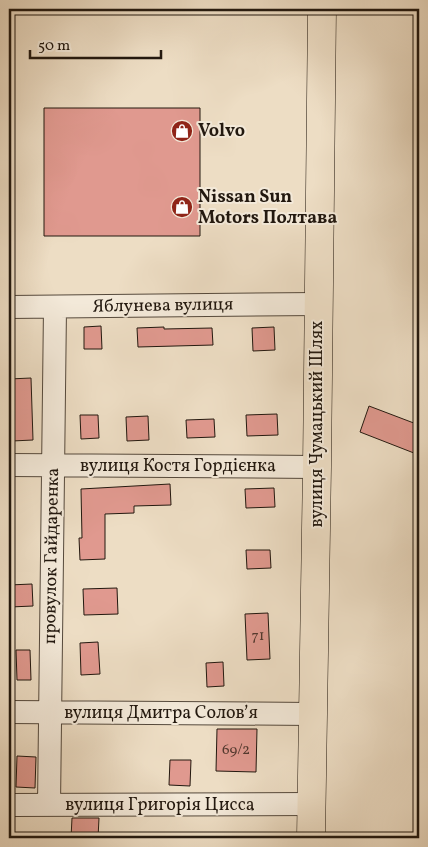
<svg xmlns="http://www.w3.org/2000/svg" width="428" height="847" font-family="Vollkorn,serif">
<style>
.building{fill:#e0998f;stroke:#22180f}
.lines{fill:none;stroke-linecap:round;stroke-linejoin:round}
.minor-casing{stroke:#55493c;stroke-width:24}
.major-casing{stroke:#22180f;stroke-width:29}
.minor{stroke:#f3e9d9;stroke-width:22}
.major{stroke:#edddc4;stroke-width:28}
.labels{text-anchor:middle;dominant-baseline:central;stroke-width:4;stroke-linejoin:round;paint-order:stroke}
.number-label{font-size:15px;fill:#52382f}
.poi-label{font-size:18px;font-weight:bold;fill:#22180f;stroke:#f3e9d9;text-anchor:start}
.street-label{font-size:18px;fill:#22180f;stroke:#f3e9d9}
</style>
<rect width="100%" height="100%" fill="#edddc4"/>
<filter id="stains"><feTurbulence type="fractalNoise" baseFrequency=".004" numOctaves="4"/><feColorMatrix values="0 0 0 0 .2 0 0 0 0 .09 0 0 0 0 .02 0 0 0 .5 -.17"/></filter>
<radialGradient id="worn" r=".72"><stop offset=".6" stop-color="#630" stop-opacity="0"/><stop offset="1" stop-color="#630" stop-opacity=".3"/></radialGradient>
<!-- building -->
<path class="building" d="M44 108H200V236H44Z
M101 326 102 349H84V327Z
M164 327V329L212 328 213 345 138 347 137 328Z
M274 327 275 350 253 351 252 328Z
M31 378 33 440 12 441 9 379Z
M369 406 419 425V455L360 432Z
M277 414 278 435 247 436 246 415Z
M80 415H98L99 438 81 439Z
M148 416 149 440 127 441 126 417Z
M214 419 215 437 187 438 186 420Z
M170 484 171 505 134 506V513L105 514V559L80 560 79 538H82L81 489Z
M274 488 275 507 246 508 245 489Z
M246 550H270L271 568 247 569Z
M32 584 33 606 10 607 9 585Z
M117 588 118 614 84 615 83 589Z
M268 613 270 659 247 660 245 614Z
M98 642 100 674 81 675 80 643Z
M16 650H30L31 680H17Z
M223 662 224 686 207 687 206 663Z
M217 729H257L256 772 216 771Z
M17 756 36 757 35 788 16 787Z
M170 760H191L190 786 169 785Z
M72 818H99L98 838H71Z"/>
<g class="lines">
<!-- minor casing -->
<g class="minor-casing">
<path id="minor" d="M9 307 318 304
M9 465 317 467
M9 712 313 714
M9 805 311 804
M49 805 55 308"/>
</g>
<!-- major casing -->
<g class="major-casing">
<path id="major" d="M311 838 317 467 322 9"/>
</g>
<!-- minor -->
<use href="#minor" class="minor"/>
<!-- major -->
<use href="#major" class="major"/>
</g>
<!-- icons -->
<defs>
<g id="shop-disc" transform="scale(1.125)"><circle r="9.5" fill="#8f2418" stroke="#f3e9d9"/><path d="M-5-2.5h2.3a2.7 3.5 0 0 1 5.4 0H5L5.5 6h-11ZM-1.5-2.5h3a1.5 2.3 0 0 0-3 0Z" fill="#fff"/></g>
</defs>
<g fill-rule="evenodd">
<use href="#shop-disc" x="182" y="131"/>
<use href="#shop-disc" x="182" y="207"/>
</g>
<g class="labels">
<!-- number labels -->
<g class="number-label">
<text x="258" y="636">71</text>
<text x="236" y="750">69/2</text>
</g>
<!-- poi labels -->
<g class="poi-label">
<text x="198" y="131">Volvo</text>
<text x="198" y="197">Nissan Sun<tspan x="198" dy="21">Motors Полтава</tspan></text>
</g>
<!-- street labels -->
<g class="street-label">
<text transform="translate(163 306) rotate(-1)">Яблунева вулиця</text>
<text transform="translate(317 424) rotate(-90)">вулиця Чумацький Шлях</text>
<text x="178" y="466">вулиця Костя Гордієнка</text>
<text transform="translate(52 556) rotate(-89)">провулок Гайдаренка</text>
<text x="161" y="713">вулиця Дмитра Соловʼя</text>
<text x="160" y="805">вулиця Григорія Цисса</text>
</g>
</g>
<!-- margin -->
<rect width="428" height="847" fill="none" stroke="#edddc4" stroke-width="30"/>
<rect x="10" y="10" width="408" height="827" fill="none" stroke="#22180f" stroke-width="2.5"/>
<rect x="15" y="15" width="398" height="817" fill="none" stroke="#22180f"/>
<!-- scale -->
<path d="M30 50v8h131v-8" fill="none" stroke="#22180f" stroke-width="2.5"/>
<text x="38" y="50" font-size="15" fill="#22180f" stroke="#f3e9d9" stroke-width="4" paint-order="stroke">50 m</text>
<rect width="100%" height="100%" filter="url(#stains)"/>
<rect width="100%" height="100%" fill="url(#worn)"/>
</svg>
